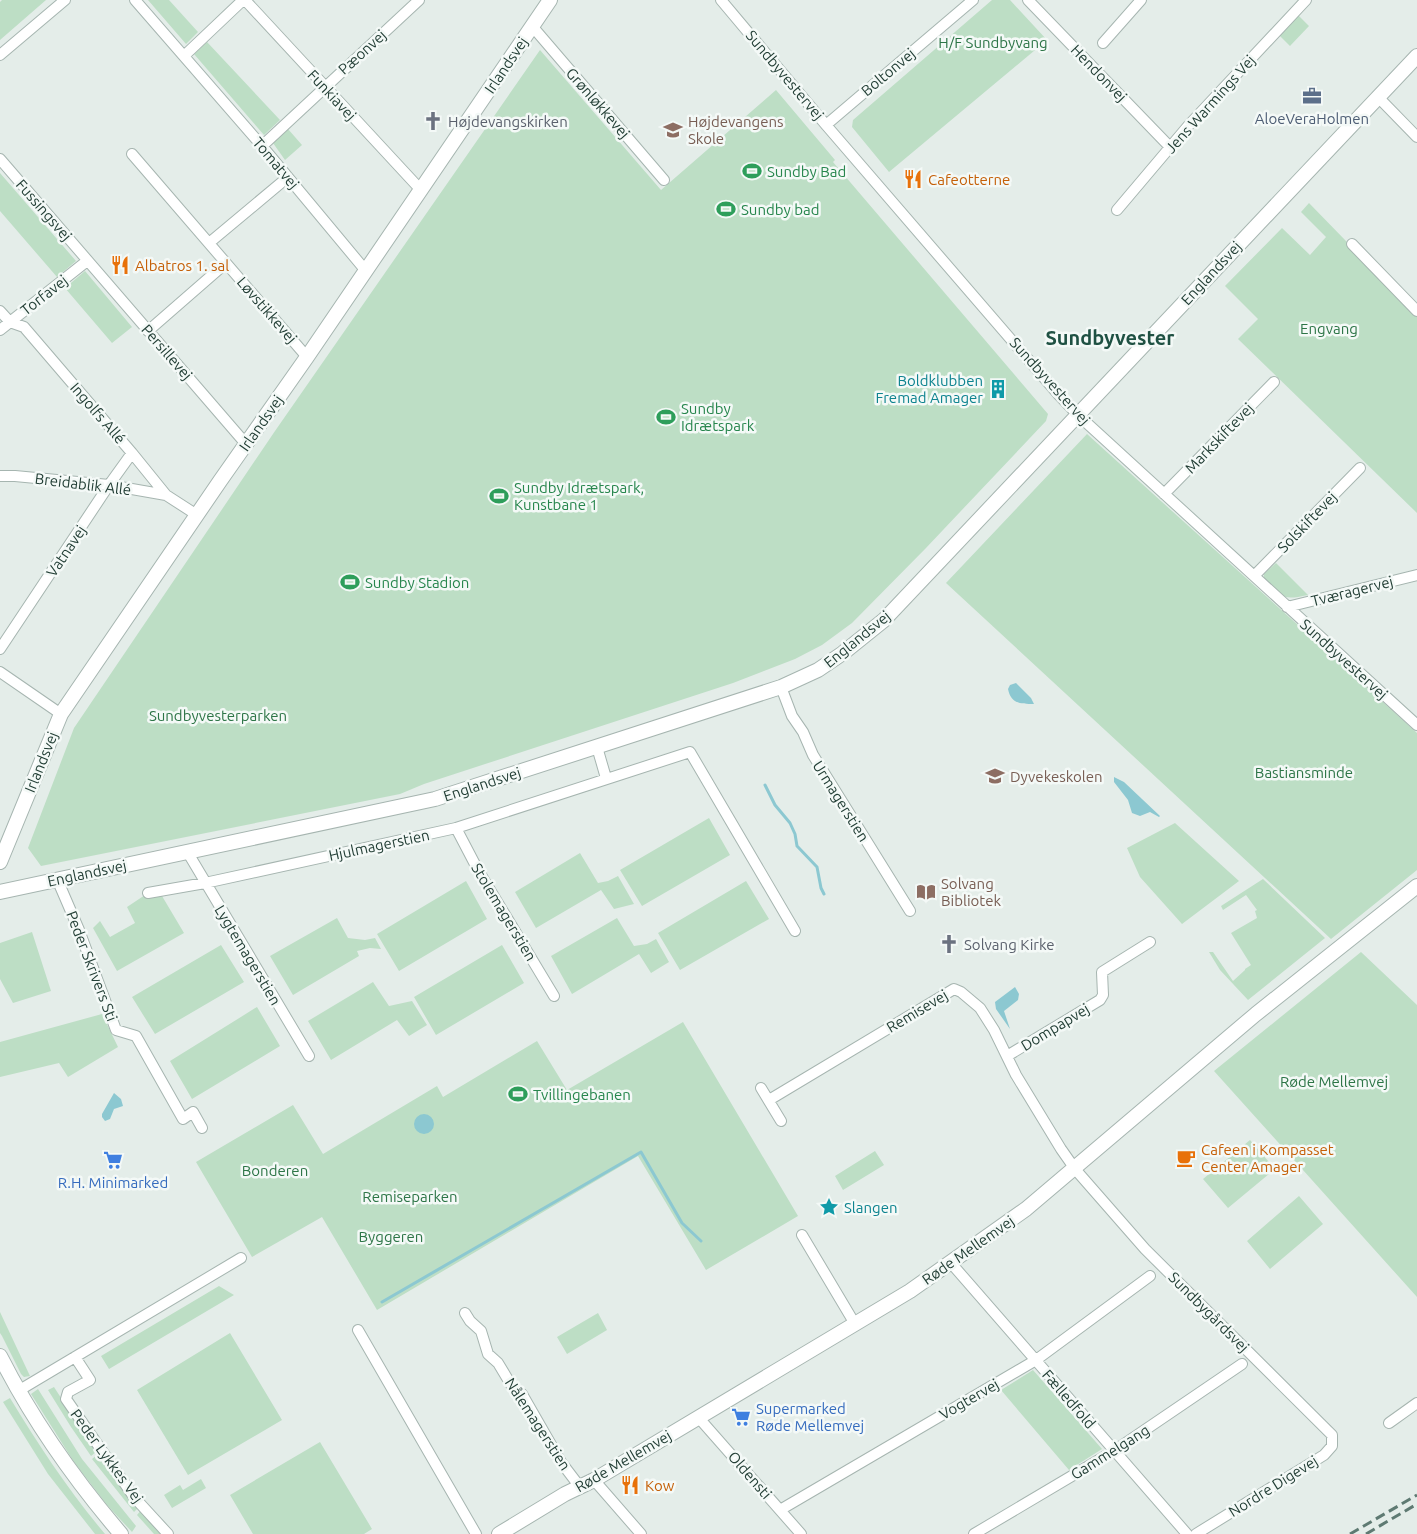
<svg xmlns="http://www.w3.org/2000/svg" width="1417" height="1534" font-family="Ubuntu,sans-serif">
<style>
.green{fill:#bddec5}
.water{fill:#8cc8d1}
.lines{fill:none;stroke-linecap:round;stroke-linejoin:round}
.stream{stroke:#8cc8d1;stroke-width:3}
.minor-casing{stroke:#a6b5b0;stroke-width:12}
.tertiary-casing{stroke:#a6b5b0;stroke-width:16}
.minor{stroke:#fff;stroke-width:10}
.tertiary{stroke:#fff;stroke-width:14}
.rail{stroke:#5e7a72;stroke-width:3;stroke-dasharray:10 5;stroke-linecap:butt}
.labels{text-anchor:middle;dominant-baseline:central;stroke-width:5;stroke-linejoin:round;paint-order:stroke}
.park-label{font-size:15px;fill:#2d7547;stroke:#f4f9f7}
.street-label{font-size:15px;fill:#233f36;stroke:#f4f9f7}
.service-label{font-size:15px;fill:#4e5e75;stroke:#f4f9f7}
.worship-label{font-size:15px;fill:#5b616d;stroke:#f4f9f7;text-anchor:start}
.education-label{font-size:15px;fill:#785e54;stroke:#f4f9f7;text-anchor:start}
.leisure-label{font-size:15px;fill:#27864d;stroke:#f4f9f7;text-anchor:start}
.food-label{font-size:15px;fill:#c56008;stroke:#f4f9f7;text-anchor:start}
.culture-label{font-size:15px;fill:#0d838f;stroke:#f4f9f7;text-anchor:end}
.shop-label{font-size:15px;fill:#366cbe;stroke:#f4f9f7}
.district-label{font-size:20px;font-weight:bold;fill:#1f5143;stroke:#f4f9f7}
</style>
<rect width="100%" height="100%" fill="#e4ede9"/>
<!-- green -->
<path class="green" d="M2 0H46L0 40V2Z
M148 0H169L198 32 186 44Z
M992 0H1010L1047 40 889 172 852 127 853 120Z
M1298 15 1309 26 1290 46 1279 35Z
M207 42 280 120 264 135 194 54Z
M540 50 661 190 776 90 835 160 833 162 1048 414 1046 421 926 548 852 623 822 645 795 659 733 683 424 784 400 794 41 866 28 848 74 728 275 431Z
M288 129 302 145 285 160 273 143Z
M0 173 76 261 57 277 0 211Z
M1309 203 1417 314V513L1238 339 1258 319 1225 286 1282 228 1310 255 1326 237 1301 212Z
M85 271 132 327 112 343 65 288Z
M1087 434 1417 733V870L1331 939 946 583Z
M1276 563 1308 595C1281 601 1283 597 1264 579V574Z
M709 818 730 855 642 906 620 870Z
M1175 823 1239 881 1182 924 1140 877 1127 848Z
M580 853 598 883 608 881 618 876 634 904 614 909 601 890 536 928 515 892Z
M1263 879 1325 938 1248 1000 1220 970 1209 952H1213L1233 981 1245 970V969L1251 965 1231 933 1257 918 1255 911 1257 910 1246 895 1223 910 1221 906Z
M466 881 487 919 399 971 377 934Z
M746 881 769 919 680 970 658 933Z
M148 893 154 897 162 896 184 933 117 971 93 928 100 921 110 937 135 923 127 907Z
M337 918 348 938 365 940 375 938 381 949 370 948 357 951 359 956 293 995 270 956Z
M617 918 634 946 647 944 656 939 669 962 651 973 639 954 572 994 551 956Z
M32 932 51 991 13 1003 0 979V943Z
M221 945 244 982 155 1034 132 997Z
M502 945 524 983 436 1035 414 997Z
M1361 952 1417 1005V1297L1214 1071Z
M373 982 389 1006 412 1001 427 1025 409 1036 397 1020 331 1060 308 1021Z
M257 1007 280 1046 192 1099 170 1061Z
M102 1014 118 1047 68 1077 59 1063 0 1077V1042Z
M683 1022 798 1216 706 1270 638 1156 377 1310 322 1217 252 1257 196 1162 293 1105 323 1154 437 1086 443 1097 537 1041 567 1090Z
M1250 1140 1275 1169 1228 1208 1203 1179Z
M875 1151 884 1165 843 1190 835 1176Z
M1299 1196 1323 1224 1270 1269 1247 1241Z
M219 1286 234 1295 109 1369 101 1356Z
M0 1312 30 1376 24 1377 21 1374 2 1336 0 1333Z
M598 1313 607 1330 567 1354 557 1337Z
M230 1333 282 1420 188 1475 137 1390Z
M1033 1370 1102 1449 1069 1470 1001 1390Z
M54 1387 96 1452 91 1456 71 1427 48 1390Z
M38 1389 82 1459 136 1526 132 1532 107 1505 74 1462 31 1394Z
M10 1398C39 1446 69 1491 105 1534H95L48 1474 3 1402Z
M320 1442 372 1529 364 1534H253L230 1495Z
M98 1454 139 1507 134 1512 92 1459Z
M201 1479 206 1488 172 1508 164 1495 180 1485 183 1490Z
M142 1509 164 1534H154L137 1515Z"/>
<!-- water -->
<path class="water" d="M1016 683 1031 698 1034 704C1021 704 1011 704 1008 689L1010 685Z
M1114 777 1124 782 1160 816 1159 817 1150 812 1140 816 1132 813 1128 800 1114 782Z
M1015 987 1019 994 1018 1000 1004 1011 1010 1029 996 1009 995 1002Z
M114 1093 121 1099 123 1106 114 1109 110 1119 105 1121 102 1117V1114Z
M414 1124a10 10 0 1 1 20 0a10 10 0 1 1-20 0Z"/>
<g class="lines">
<!-- stream -->
<path class="stream" d="M765 785 775 805 790 823 795 834 797 846 817 867 821 888 824 894
M382 1302 641 1152 682 1223 701 1241"/>
<!-- minor casing -->
<g class="minor-casing">
<path id="minor" d="M135 0 262 146 366 271
M245 0 420 189
M721 0 826 125 1058 394 1078 415 1417 725
M1028 0 1170 147
M532 26 664 180
M1103 43 1141 0
M0 55 65 0
M185 55 243 0
M1378 97 1417 137
M826 125 973 0
M262 146 419 0
M132 154 307 357
M0 159 246 444
M1117 210 1188 126 1306 0
M209 243 288 177
M1352 244 1417 311
M0 311 10 322 24 327 132 453 166 495 197 515
M0 330 87 261
M148 331 226 263
M0 476H15L109 485 166 495
M1164 494 1274 382
M1254 576 1360 468
M1287 607 1417 575
M0 649 109 485 132 453
M0 672 61 714
M781 687 792 716 803 732 813 755 910 911
M597 747 606 778
M456 828 478 870 554 996
M188 853 309 1056
M57 879 79 930 116 1030 136 1036 183 1119 193 1112 202 1128
M148 893 205 883 456 828 690 752 795 931
M1007 1056 1100 1000 1103 995 1102 972 1150 942
M761 1088 781 1121
M769 1100 954 989 961 992 980 1008 994 1030 1016 1075 1061 1149 1075 1169 1145 1249 1332 1435V1446L1324 1455 1196 1534
M802 1235 855 1324
M951 1263 1187 1534
M465 1313 470 1321 481 1331 488 1354 498 1363 513 1388 522 1394 561 1462 580 1487
M358 1330 476 1534
M75 1357 90 1380 68 1392 66 1399 134 1497 168 1534
M18 1391 241 1258
M698 1417 801 1534
M1389 1423 1417 1403
M594 1480 641 1534
M780 1510 1036 1360 1150 1276
M974 1534 1114 1451 1242 1364"/>
</g>
<!-- tertiary casing -->
<g class="tertiary-casing">
<path id="tertiary" d="M0 862 61 714 220 481 307 357 550 0
M0 892 435 799 781 687 818 670 843 653 884 620 1417 56
M0 1356C33 1421 74 1479 121 1534
M499 1534 565 1494 594 1480 910 1291 1026 1209 1256 1014 1417 886"/>
</g>
<!-- minor -->
<use href="#minor" class="minor"/>
<!-- tertiary -->
<use href="#tertiary" class="tertiary"/>
<!-- rail -->
<path class="rail" d="M1350 1534 1417 1495
M1366 1534 1417 1504"/>
</g>
<!-- icons -->
<defs>
<g id="office-bare" transform="scale(1.5)"><path d="M-6-3h4V-5.5h4V-3h4V5H-6ZM-1-4.5V-3h2v-1.5ZM-6 0V1H6V0Z" fill="#5c6f8a" stroke="#f4f9f7" stroke-width="2.5" paint-order="stroke"/></g>
<g id="church-bare" transform="scale(1.5)"><path d="M-1.2-6h2.4v3.5h3.3v2.4h-3.3V6h-2.4V-.1h-3.3v-2.4h3.3Z" fill="#6b7280" stroke="#f4f9f7" stroke-width="2.5" paint-order="stroke"/></g>
<g id="school-bare" transform="scale(1.5)"><path d="M0-5L7-2L0 1L-7-2ZM-4 1L0 2.5L4 1V4Q0 6-4 4Z" fill="#8d6e63" stroke="#f4f9f7" stroke-width="2.5" paint-order="stroke"/></g>
<g id="stadium-bare" transform="scale(1.5)"><path d="M0-5a6.5 5 0 1 0 0 10a6.5 5 0 1 0 0-10ZM-3.5-1.8h7v3.6h-7Z" fill="#2e9e5b" stroke="#f4f9f7" stroke-width="2.5" paint-order="stroke"/></g>
<g id="restaurant-bare" transform="scale(1.5)"><path d="M-5-6h1v4h1v-4h1v4h1v-4h1v5L-1.5 .5V6h-2V.5L-5-1ZM5-6V6H3V1.5H1.5Q1.5-4 5-6Z" fill="#e8710a" stroke="#f4f9f7" stroke-width="2.5" paint-order="stroke"/></g>
<g id="building-bare" transform="scale(1.5)"><path d="M-4-6H4V6H1V3H-1V6H-4ZM-2.5-4.3h1.7v1.8h-1.7ZM.8-4.3h1.7v1.8H.8ZM-2.5-1h1.7V.8h-1.7ZM.8-1h1.7V.8H.8Z" fill="#0f9aa8" stroke="#f4f9f7" stroke-width="2.5" paint-order="stroke"/></g>
<g id="library-bare" transform="scale(1.5)"><path d="M-6-4Q-3-5.5-.7-3.5V5Q-3 3-6 4ZM6-4Q3-5.5 .7-3.5V5Q3 3 6 4Z" fill="#8d6e63" stroke="#f4f9f7" stroke-width="2.5" paint-order="stroke"/></g>
<g id="cafe-bare" transform="scale(1.5)"><path d="M-5.5-4.5H6V0H3Q3 3.5 0 3.5H-2.5Q-5.5 3.5-5.5 0ZM3-3.2v2h1.7v-2ZM-6 4.5H4V6H-6Z" fill="#e8710a" stroke="#f4f9f7" stroke-width="2.5" paint-order="stroke"/></g>
<g id="supermarket-bare" transform="scale(1.5)"><path d="M-6-5.5h2.5l.6 2H6L4.5 2H-2.5L-4.4-4H-6ZM-1.5 3.2a1.3 1.3 0 1 0 .1 0ZM3 3.2a1.3 1.3 0 1 0 .1 0Z" fill="#3f7fe0" stroke="#f4f9f7" stroke-width="2.5" paint-order="stroke"/></g>
<g id="sight-bare" transform="scale(1.5)"><path d="M0-6L1.8-2.2L6-1.7L2.9 1.2L3.7 5.4L0 3.3L-3.7 5.4L-2.9 1.2L-6-1.7L-1.8-2.2Z" fill="#0f9aa8" stroke="#f4f9f7" stroke-width="2.5" paint-order="stroke"/></g>
</defs>
<g fill-rule="evenodd">
<use href="#office-bare" x="1312" y="96"/>
<use href="#church-bare" x="433" y="121"/>
<use href="#school-bare" x="673" y="130"/>
<use href="#stadium-bare" x="752" y="171"/>
<use href="#restaurant-bare" x="913" y="179"/>
<use href="#stadium-bare" x="726" y="209"/>
<use href="#restaurant-bare" x="120" y="265"/>
<use href="#building-bare" x="998" y="389"/>
<use href="#stadium-bare" x="666" y="417"/>
<use href="#stadium-bare" x="499" y="496"/>
<use href="#stadium-bare" x="350" y="582"/>
<use href="#school-bare" x="995" y="776"/>
<use href="#library-bare" x="926" y="892"/>
<use href="#church-bare" x="949" y="944"/>
<use href="#stadium-bare" x="518" y="1094"/>
<use href="#cafe-bare" x="1186" y="1158"/>
<use href="#supermarket-bare" x="113" y="1160"/>
<use href="#sight-bare" x="829" y="1207"/>
<use href="#supermarket-bare" x="741" y="1417"/>
<use href="#restaurant-bare" x="630" y="1485"/>
</g>
<g class="labels">
<!-- park labels -->
<g class="park-label">
<text x="993" y="42">H/F Sundbyvang</text>
<text x="1329" y="328">Engvang</text>
<text x="218" y="715">Sundbyvesterparken</text>
<text x="1304" y="772">Bastiansminde</text>
<text x="1334" y="1081">Røde Mellemvej</text>
<text x="275" y="1170">Bonderen</text>
<text x="410" y="1196">Remiseparken</text>
<text x="391" y="1236">Byggeren</text>
</g>
<!-- street labels -->
<g class="street-label">
<text transform="translate(362 52) rotate(-42)">Pæonvej</text>
<text transform="translate(506 65) rotate(-56)">Irlandsvej</text>
<text transform="translate(888 72) rotate(-40)">Boltonvej</text>
<text transform="translate(1099 73) rotate(46)">Hendonvej</text>
<text transform="translate(785 75) rotate(50)">Sundbyvestervej</text>
<text transform="translate(332 95) rotate(47)">Funkiavej</text>
<text transform="translate(598 103) rotate(49)">Grønløkkevej</text>
<text transform="translate(1210 104) rotate(-48)">Jens Warmings Vej</text>
<text transform="translate(276 163) rotate(50)">Tomatvej</text>
<text transform="translate(44 210) rotate(49)">Fussingsvej</text>
<text transform="translate(1211 273) rotate(-47)">Englandsvej</text>
<text transform="translate(44 295) rotate(-38)">Torfavej</text>
<text transform="translate(267 310) rotate(49)">Løvstikkevej</text>
<text transform="translate(167 352) rotate(49)">Persillevej</text>
<text transform="translate(1050 381) rotate(48)">Sundbyvestervej</text>
<text transform="translate(98 413) rotate(49)">Ingolfs Allé</text>
<text transform="translate(261 423) rotate(-55)">Irlandsvej</text>
<text transform="translate(1219 438) rotate(-46)">Markskiftevej</text>
<text transform="translate(83 484) rotate(7)">Breidablik Allé</text>
<text transform="translate(1307 522) rotate(-46)">Solskiftevej</text>
<text transform="translate(66 551) rotate(-56)">Vatnavej</text>
<text transform="translate(1352 591) rotate(-14)">Tværagervej</text>
<text transform="translate(857 639) rotate(-39)">Englandsvej</text>
<text transform="translate(1344 659) rotate(42)">Sundbyvestervej</text>
<text transform="translate(41 762) rotate(-68)">Irlandsvej</text>
<text transform="translate(482 784) rotate(-18)">Englandsvej</text>
<text transform="translate(841 801) rotate(58)">Urmagerstien</text>
<text transform="translate(379 845) rotate(-12)">Hjulmagerstien</text>
<text transform="translate(87 873) rotate(-12)">Englandsvej</text>
<text transform="translate(504 912) rotate(59)">Stolemagerstien</text>
<text transform="translate(248 955) rotate(59)">Lygtemagerstien</text>
<text transform="translate(92 966) rotate(69)">Peder Skrivers Sti</text>
<text transform="translate(917 1011) rotate(-31)">Remisevej</text>
<text transform="translate(1055 1027) rotate(-31)">Dompapvej</text>
<text transform="translate(968 1250) rotate(-35)">Røde Mellemvej</text>
<text transform="translate(1209 1312) rotate(45)">Sundbygårdsvej</text>
<text transform="translate(969 1399) rotate(-30)">Vogtervej</text>
<text transform="translate(1069 1399) rotate(49)">Fælledfold</text>
<text transform="translate(538 1424) rotate(57)">Nålemagerstien</text>
<text transform="translate(1110 1452) rotate(-32)">Gammelgang</text>
<text transform="translate(107 1456) rotate(54)">Peder Lykkes Vej</text>
<text transform="translate(623 1461) rotate(-30)">Røde Mellemvej</text>
<text transform="translate(750 1475) rotate(49)">Oldensti</text>
<text transform="translate(1273 1486) rotate(-32)">Nordre Digevej</text>
</g>
<!-- service labels -->
<g class="service-label">
<text x="1312" y="118">AloeVeraHolmen</text>
</g>
<!-- worship labels -->
<g class="worship-label">
<text x="448" y="121">Højdevangskirken</text>
<text x="964" y="944">Solvang Kirke</text>
</g>
<!-- education labels -->
<g class="education-label">
<text x="688" y="121">Højdevangens<tspan x="688" dy="17">Skole</tspan></text>
<text x="1010" y="776">Dyvekeskolen</text>
<text x="941" y="883">Solvang<tspan x="941" dy="17">Bibliotek</tspan></text>
</g>
<!-- leisure labels -->
<g class="leisure-label">
<text x="767" y="171">Sundby Bad</text>
<text x="741" y="209">Sundby bad</text>
<text x="681" y="408">Sundby<tspan x="681" dy="17">Idrætspark</tspan></text>
<text x="514" y="487">Sundby Idrætspark,<tspan x="514" dy="17">Kunstbane 1</tspan></text>
<text x="365" y="582">Sundby Stadion</text>
<text x="533" y="1094">Tvillingebanen</text>
</g>
<!-- food labels -->
<g class="food-label">
<text x="928" y="179">Cafeotterne</text>
<text x="135" y="265">Albatros 1. sal</text>
<text x="1201" y="1149">Cafeen i Kompasset<tspan x="1201" dy="17">Center Amager</tspan></text>
<text x="645" y="1485">Kow</text>
</g>
<!-- culture labels -->
<g class="culture-label">
<text x="983" y="380">Boldklubben<tspan x="983" dy="17">Fremad Amager</tspan></text>
<text x="844" y="1207" text-anchor="start">Slangen</text>
</g>
<!-- shop labels -->
<g class="shop-label">
<text x="113" y="1182">R.H. Minimarked</text>
<text x="756" y="1408" text-anchor="start">Supermarked<tspan x="756" dy="17">Røde Mellemvej</tspan></text>
</g>
<!-- district labels -->
<g class="district-label">
<text x="1110" y="337">Sundbyvester</text>
</g>
</g>
</svg>
